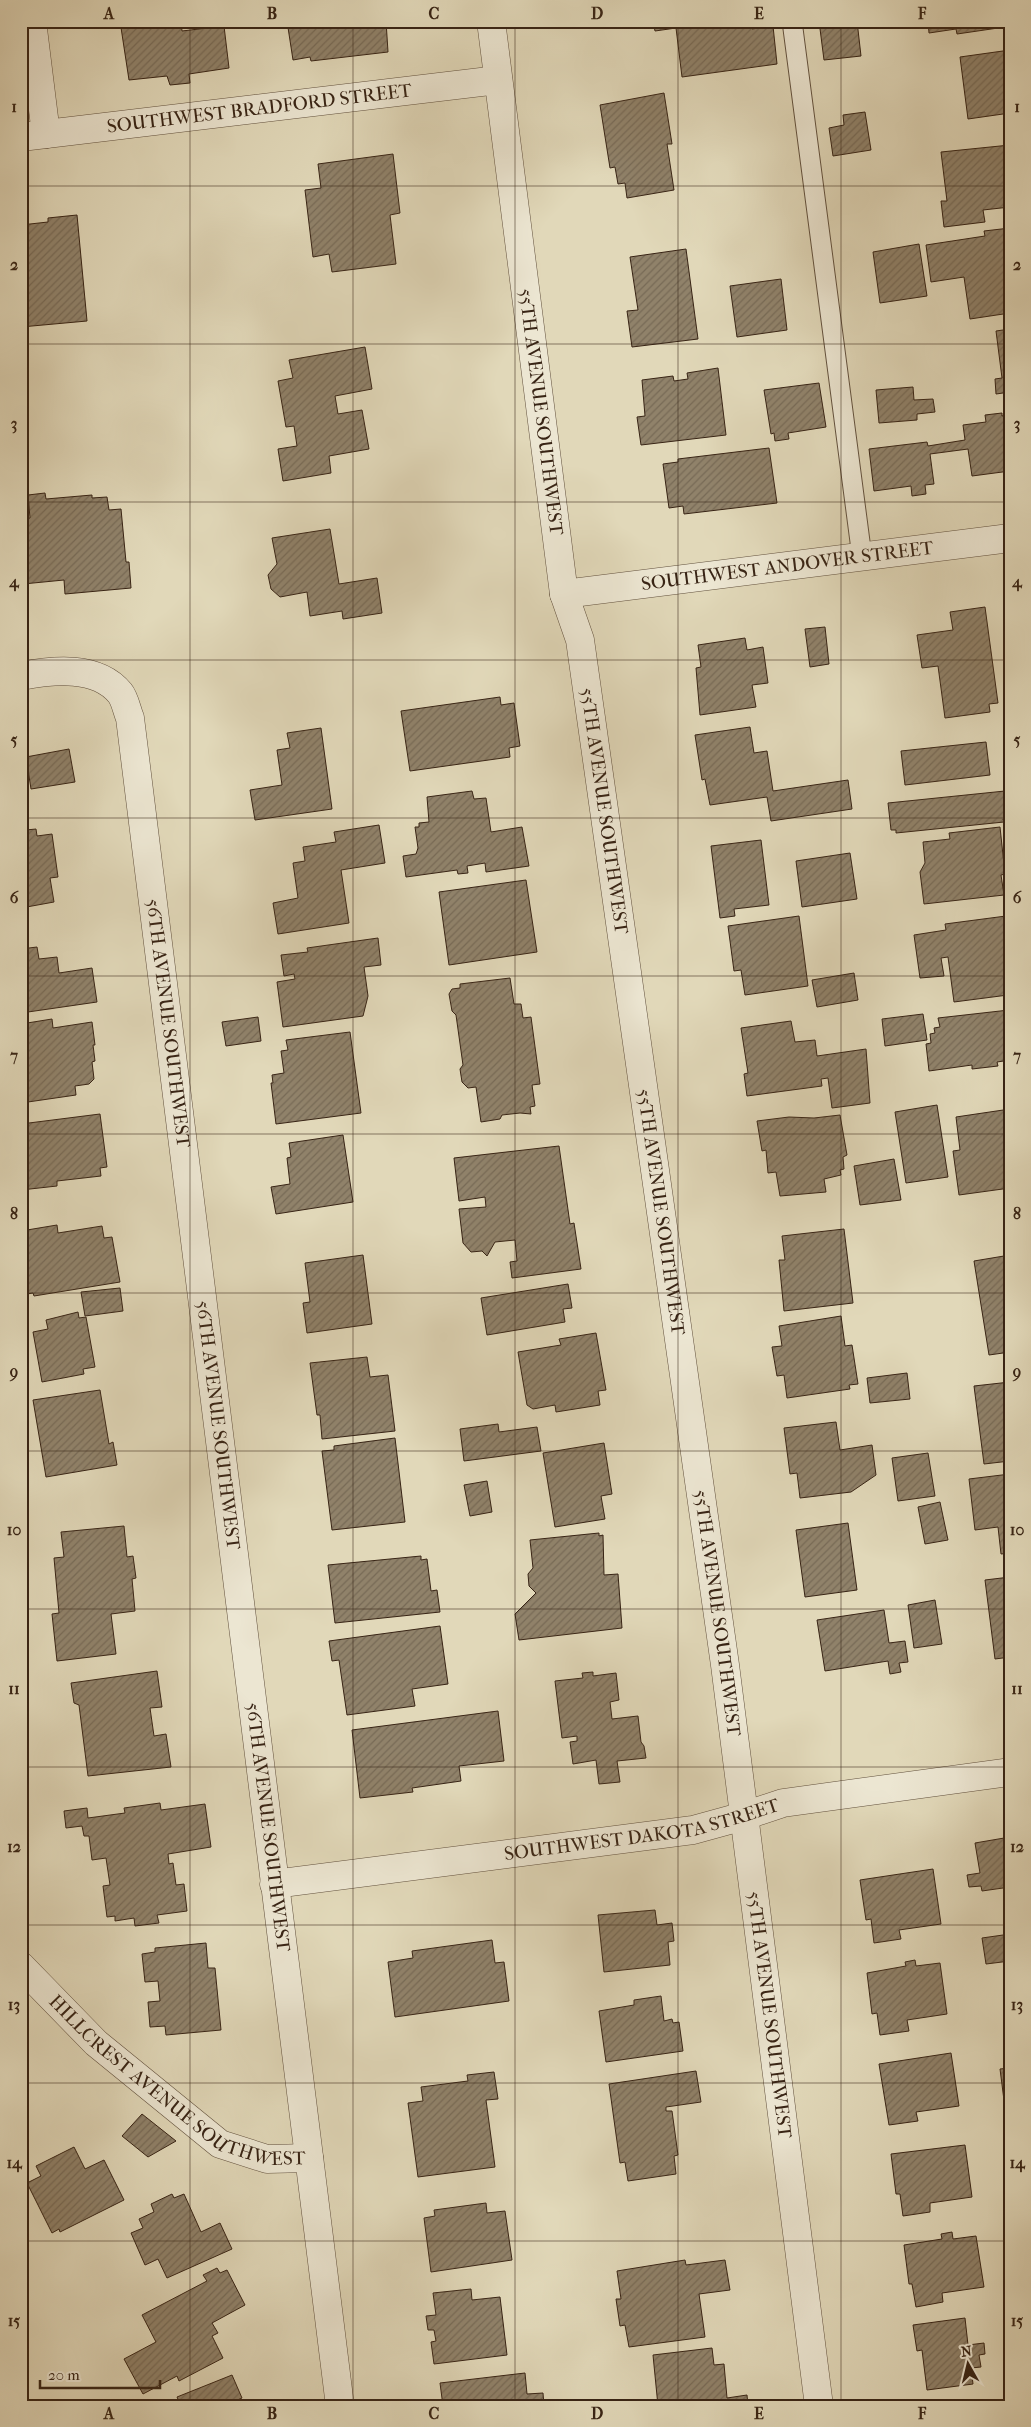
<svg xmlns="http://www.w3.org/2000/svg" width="1031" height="2427" font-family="'IM FELL French Canon',serif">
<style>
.building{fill:url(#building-hatch);stroke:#382415}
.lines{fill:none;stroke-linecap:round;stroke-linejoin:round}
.service-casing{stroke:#62513e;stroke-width:21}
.minor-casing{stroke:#62513e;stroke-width:29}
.tertiary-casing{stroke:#62513e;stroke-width:29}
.service{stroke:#ece6d2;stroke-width:19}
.minor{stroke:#ece6d2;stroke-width:28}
.tertiary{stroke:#ece6d2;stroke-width:28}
.grid{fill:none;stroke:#382415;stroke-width:1;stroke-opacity:0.55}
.labels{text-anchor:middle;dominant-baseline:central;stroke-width:4;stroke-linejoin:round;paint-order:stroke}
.street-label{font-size:19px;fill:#382415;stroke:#ece6d2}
.neatline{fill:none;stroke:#382415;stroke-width:2}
.grid-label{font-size:16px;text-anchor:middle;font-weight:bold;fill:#382415}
</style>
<defs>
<pattern id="building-hatch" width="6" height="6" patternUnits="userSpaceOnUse" patternTransform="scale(1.25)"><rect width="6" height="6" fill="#90826a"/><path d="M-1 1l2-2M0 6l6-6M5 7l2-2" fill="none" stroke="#776a56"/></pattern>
</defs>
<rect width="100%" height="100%" fill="#e1d8b9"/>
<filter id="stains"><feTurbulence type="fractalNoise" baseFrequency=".004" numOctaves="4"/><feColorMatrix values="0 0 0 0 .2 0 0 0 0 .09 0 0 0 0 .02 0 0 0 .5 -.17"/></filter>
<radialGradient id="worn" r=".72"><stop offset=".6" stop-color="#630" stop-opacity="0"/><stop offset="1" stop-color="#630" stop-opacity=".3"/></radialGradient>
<!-- building -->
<path class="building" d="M120 21H181L182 31 224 26 229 68 189 74 190 83 170 85 167 76 129 80Z
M287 21H386L388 52 311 61 310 57 293 60Z
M653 21H751L752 29 773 26 777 64 682 77 676 28 655 31Z
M819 21H857L861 56 824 60Z
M928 21H1004L1005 27 957 34 956 29 929 33Z
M1010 50V113L968 119 960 57Z
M664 93 672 144H667L674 190 627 198 625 183 618 184 615 167 610 168 600 105Z
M865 112 871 150 833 156 829 128 844 125 843 115Z
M1010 145V207L983 210 985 222 944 227 941 201H947L941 152Z
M393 154 400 213 390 215 396 264 332 272 329 254 313 257 305 190 321 188 318 164Z
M77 215 87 321 21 327V225L48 222V218Z
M1010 228V255L1005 256 1006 263H1010V313L970 319 964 277 931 282 926 245 985 236 984 231Z
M919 244 927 296 880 303 873 252Z
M686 249 698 339 632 347 627 311 638 310 630 257Z
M781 279 787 330 737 337 730 286Z
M1010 329V392L996 394 995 379 1002 378 996 331Z
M365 347 372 389 335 396 338 414 362 410 369 449 329 456 331 473 283 481 278 449 297 446 294 426 286 427 278 381 293 378 289 360Z
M718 368 726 435 641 445 637 417 645 416 642 380 673 376 674 381 688 379 687 373Z
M819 383 826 427 788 433 789 439 775 441 774 433 771 434 764 390Z
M913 387 914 400 933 399 935 412 917 414V420L879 423 876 390Z
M1002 413V416L1010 414V471L972 476 968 449 930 454 934 484 925 485 926 494 912 496 911 486 874 491 869 449 927 442 928 446 965 440 963 425 986 422 985 415Z
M769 448 777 503 684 514 683 506 669 508 663 464 678 462V459Z
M45 493 46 499 92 495V498L107 497 109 510 121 509 126 562H129L131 588 65 594 64 580 23 584 21 519 30 518 28 495Z
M330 529 339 584 377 578 382 613 343 619 342 611 310 616 307 592 280 597 271 589 268 575 277 564 272 538Z
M985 607 998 703 989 704 990 712 945 718 938 666 922 668 917 635 953 630 950 612Z
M825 627 829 664 810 667 805 629Z
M745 638 747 650 763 647 768 683 752 685 756 707 700 715 696 668 701 667 698 645Z
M500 697 501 705 514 703 520 746 509 748 510 757 410 771 401 711Z
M750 727 754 753 767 751 773 791 848 780 852 809 771 821 767 797 710 805 705 779 702 780 695 735Z
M321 728 332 809 255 820 250 790 282 785 277 750 290 748 287 733Z
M986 742 990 775 905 785 901 751Z
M69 749 75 782 31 789 26 757Z
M472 791 474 799 486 798 491 832 522 827 529 866 486 872 485 863 467 866 468 873 458 874 457 870 406 877 403 856 416 854 418 848 415 827H419V823L429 822 427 797Z
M1005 791 1008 818 1003 819 1004 822 896 833V830H891L888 803Z
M21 807 26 830 36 829 37 836 52 834 58 877 50 878 54 902 21 908Z
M379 825 385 863 341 870 349 923 278 934 273 903 298 898 293 863 305 861 303 847 336 842 334 832Z
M1000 827 1005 874 1001 875 1004 895 924 904 920 872 925 863 923 842 950 839 949 833Z
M761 840 769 905 734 909 735 916 720 918 711 846Z
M850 853 857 899 802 907 796 861Z
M526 880 537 952 449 965 439 892Z
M799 916 808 986 745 995 741 970 734 971 728 926Z
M1006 916 1010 960 1004 961 1008 995 954 1002 948 957 941 958 944 976 920 978 914 935 946 930 945 924Z
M378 938 381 965 364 967 368 996 363 1016 283 1027 277 982 295 979 294 974 284 976 281 955 308 952 307 948Z
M37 947 39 959 57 957 59 973 92 968 97 1002 21 1013V949Z
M854 973 858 1000 817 1007 812 980Z
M510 978 514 1004H521L523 1018 531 1017 540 1084 532 1085 535 1106 530 1107 531 1114 520 1113 502 1115 500 1119 481 1122 476 1087 468 1088 462 1082 460 1069 463 1065 456 1015 452 1011 449 994 452 989 460 988V984Z
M1009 1010 1010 1060 997 1062 998 1066 972 1069V1065L929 1071 926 1044 931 1043 930 1034 935 1033 934 1028 940 1027 938 1018Z
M923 1014 927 1040 885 1046 882 1019Z
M258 1017 261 1041 226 1046 222 1022Z
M52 1019 53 1028 92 1022 95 1045H93L95 1061 92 1062 94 1079 89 1084 75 1086 76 1095 21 1103V1024Z
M791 1021 795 1042 815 1040 817 1056 866 1049 870 1103 832 1108 828 1078 821 1079 822 1086 747 1096 744 1074 748 1073 741 1028Z
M350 1032 361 1113 276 1124 271 1083H273L272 1075 284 1073 281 1051 288 1050 286 1040Z
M937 1105 948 1177 906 1183 895 1112Z
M1010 1109V1188L959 1195 953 1151 960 1150 956 1117Z
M100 1114 107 1167 100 1168 101 1176 57 1181V1186L21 1190V1124Z
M840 1115 847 1155 843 1157 844 1169 840 1170 841 1175 824 1179 826 1192 780 1196 776 1172 768 1173 766 1150 762 1151 757 1121 789 1117 814 1118Z
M343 1135 353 1202 276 1214 271 1187 290 1184 287 1158 291 1157 289 1143Z
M559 1146 570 1224 574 1223 581 1269 512 1278 510 1262 517 1261 515 1240 495 1242 487 1256 482 1251 471 1252 463 1243 459 1209 486 1207 485 1197 459 1201 454 1158Z
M894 1159 901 1200 860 1205 854 1166Z
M57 1225 58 1233 102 1226 104 1238 112 1237 120 1282 34 1296 33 1293 21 1295V1231Z
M844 1229 853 1303 784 1311 779 1260H785L782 1236Z
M363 1255 372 1324 307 1333 303 1303 310 1302 305 1263Z
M1010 1255V1352L989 1355 974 1261Z
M568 1284 572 1308 563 1309 565 1322 487 1335 481 1298Z
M120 1288 123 1311 85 1316 81 1292Z
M78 1312 79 1318 86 1317 95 1367 83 1369 84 1374 42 1382 33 1332 48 1329 46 1320Z
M841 1316 845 1346 852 1345 858 1384 849 1385 850 1389 787 1398 784 1375 777 1376 772 1347 782 1346 779 1326Z
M596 1333 606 1390 598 1391 600 1405 556 1412 555 1405 533 1409 527 1405 518 1352 561 1345 559 1339Z
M367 1357 370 1377 388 1375 395 1431 322 1439 320 1415H317L310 1363Z
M907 1373 910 1399 870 1403 867 1378Z
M1010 1382V1461L984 1464 974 1386Z
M100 1390 109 1444 113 1442 117 1465 46 1477 33 1400Z
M836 1422 840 1450 872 1445 876 1475 851 1492 800 1498 797 1473 790 1474 784 1428Z
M498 1424 499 1432 537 1427 541 1451 464 1461 460 1429Z
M395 1438 405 1522 332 1530 322 1451 334 1450V1446Z
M604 1443 612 1494 601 1496 605 1519 555 1527 543 1453Z
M928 1453 935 1496 898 1501 892 1458Z
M1010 1474V1553L1001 1554 998 1527 975 1530 969 1479Z
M487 1481 492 1512 470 1516 464 1485Z
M940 1502 948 1540 925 1544 918 1507Z
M848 1523 857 1590 805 1597 796 1530Z
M124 1526 127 1557 133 1556 136 1578 132 1579 135 1611 111 1614 116 1654 57 1661 52 1614 59 1613 54 1558 64 1557 61 1532Z
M599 1533V1536L603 1535 604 1575 618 1574 622 1628 519 1640 515 1614 536 1593 529 1586 528 1574 533 1568 530 1540Z
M421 1556V1560L427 1559 431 1591 437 1590 440 1612 335 1623 328 1565Z
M1010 1577V1657L995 1659 985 1580Z
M935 1600 942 1644 914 1648 908 1605Z
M884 1610 889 1643 905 1641 908 1662 899 1663 901 1672 890 1674 888 1661 825 1671 817 1620Z
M440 1626 448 1684 412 1689 415 1706 347 1715 339 1660 332 1661 329 1641Z
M157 1671 162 1707 150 1708 154 1736 166 1734 171 1767 88 1776 79 1705 74 1703 71 1683Z
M593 1672V1676L616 1673 619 1700 610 1702 612 1719 638 1716 641 1742 644 1746 646 1758 617 1761 620 1782 599 1784 596 1760 573 1764 570 1742 577 1741V1736L562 1738 555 1681 583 1678 582 1673Z
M498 1711 504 1761 459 1766 461 1781 412 1788 413 1792 360 1798 352 1730Z
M160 1803 161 1810 205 1804 211 1847 168 1854 169 1864 173 1863 176 1885 184 1884 187 1911 157 1915 159 1923 135 1926 134 1918 115 1921V1916L107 1917 103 1886 110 1885 106 1858 92 1860 89 1836H84L82 1826 66 1828 64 1811 87 1808 88 1818 125 1813 124 1808Z
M1010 1837V1887L982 1891 981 1886 969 1887 967 1875 980 1873 975 1843Z
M933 1869 941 1924 899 1930 901 1939 874 1943 871 1919 866 1920 860 1880Z
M655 1910 657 1925 672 1923 674 1941 668 1942 670 1965 604 1972 598 1915Z
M1010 1934V1961L986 1964 982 1938Z
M492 1940 495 1963 504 1962 509 2001 395 2017 388 1962 413 1958 412 1951Z
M206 1943 208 1968H215L221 2030 166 2035 165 2026 150 2027 148 2002 160 2001 158 1981 145 1982 142 1954 155 1952V1948Z
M915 1960 916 1966 940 1963 947 2014 907 2020 909 2031 880 2035 877 2013 872 2014 867 1973 906 1966 905 1962Z
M661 1996 664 2021 672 2019 673 2023 679 2022 683 2051 606 2062 599 2011 634 2005V2000Z
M951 2053 959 2106 916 2112 918 2121 889 2125 879 2064Z
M1010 2068V2116H1006L1000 2069Z
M696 2071 701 2102 666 2107V2111H672L678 2155 674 2156 676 2174 628 2181 625 2162 620 2163 609 2084Z
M494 2072 498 2099 486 2100 495 2167 418 2177 408 2103 423 2101 421 2087 468 2081 467 2075Z
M21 2082 28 2095 21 2099Z
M142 2114 176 2141 148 2157 122 2136Z
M965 2145 972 2197 930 2203V2212L903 2216 900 2194H896L891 2154Z
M74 2147 85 2169 104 2160 124 2200 60 2232 59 2229 52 2233 27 2183 41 2176 36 2166Z
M172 2194 174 2198 184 2194 201 2232 220 2223 232 2249 167 2278 158 2259 145 2265 131 2233 143 2228 139 2219 154 2212 151 2204Z
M486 2203 487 2213 505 2211 512 2260 431 2272 424 2218 435 2216 434 2210Z
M952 2232 953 2239 976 2236 984 2287 942 2293 943 2302 916 2307 912 2284H909L904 2245 942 2239 941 2234Z
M685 2260 686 2265 725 2260 730 2290 699 2294 705 2337 629 2347 625 2325 620 2326 616 2299H621L617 2271Z
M217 2268 220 2273 227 2270 245 2305 212 2323 218 2333 212 2336 223 2358 179 2381 177 2376 143 2394 124 2359 156 2342 142 2315 207 2281 203 2275Z
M471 2289 472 2300 500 2297 507 2355 434 2364 431 2342 436 2341 434 2330H428L426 2316 436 2315 433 2293Z
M965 2318 968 2345 984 2343 985 2354 979 2355 981 2367 971 2368 973 2384 927 2390 922 2350 917 2351 913 2325Z
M712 2348 714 2365 724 2364 727 2398 747 2395 748 2406H658L653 2355Z
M525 2373 527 2394 543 2393 544 2406H443L440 2383Z
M232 2375 242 2398 223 2406H181L177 2397Z"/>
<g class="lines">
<!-- service casing -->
<g class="service-casing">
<path id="service" d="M792 21 862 557"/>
</g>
<!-- minor casing -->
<g class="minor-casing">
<g id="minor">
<path d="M32 21 46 134"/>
<path id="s1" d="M21 137 498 80"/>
<path id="s2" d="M564 594 1010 538"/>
<path id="s3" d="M21 676C53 670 97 665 120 693 125 699 127 711 130 718L340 2406"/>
<path id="s4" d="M274 1884 693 1830 744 1816 783 1803 1010 1772"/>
<path id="s5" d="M21 1966 96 2043 220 2144 267 2159 309 2158"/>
</g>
</g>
<!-- tertiary casing -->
<g class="tertiary-casing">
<g id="tertiary">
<path id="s6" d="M491 21 564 594 580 640 725 1665 819 2406"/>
</g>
</g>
<!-- service -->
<use href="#service" class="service"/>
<!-- minor -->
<use href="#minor" class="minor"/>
<!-- tertiary -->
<use href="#tertiary" class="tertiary"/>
</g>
<!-- grid -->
<path class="grid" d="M190 21V2406M353 21V2406M515 21V2406M678 21V2406M841 21V2406M21 186H1010M21 344H1010M21 502H1010M21 660H1010M21 818H1010M21 976H1010M21 1134H1010M21 1293H1010M21 1451H1010M21 1609H1010M21 1767H1010M21 1925H1010M21 2083H1010M21 2241H1010"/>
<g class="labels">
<!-- street labels -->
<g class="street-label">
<text stroke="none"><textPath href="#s1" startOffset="240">SOUTHWEST BRADFORD STREET</textPath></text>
<text stroke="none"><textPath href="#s6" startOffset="394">55TH AVENUE SOUTHWEST</textPath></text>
<text stroke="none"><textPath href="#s2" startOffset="225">SOUTHWEST ANDOVER STREET</textPath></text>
<text stroke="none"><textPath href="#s6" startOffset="799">55TH AVENUE SOUTHWEST</textPath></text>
<text stroke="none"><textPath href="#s3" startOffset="440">56TH AVENUE SOUTHWEST</textPath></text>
<text stroke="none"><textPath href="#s6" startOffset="1204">55TH AVENUE SOUTHWEST</textPath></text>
<text stroke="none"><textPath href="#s3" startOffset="845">56TH AVENUE SOUTHWEST</textPath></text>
<text stroke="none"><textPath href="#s6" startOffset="1609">55TH AVENUE SOUTHWEST</textPath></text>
<text stroke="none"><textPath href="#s3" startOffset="1250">56TH AVENUE SOUTHWEST</textPath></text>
<text stroke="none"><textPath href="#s4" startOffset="372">SOUTHWEST DAKOTA STREET</textPath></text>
<text stroke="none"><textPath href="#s6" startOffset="2014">55TH AVENUE SOUTHWEST</textPath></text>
<text stroke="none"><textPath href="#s5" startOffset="200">HILLCREST AVENUE SOUTHWEST</textPath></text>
</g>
</g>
<!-- margin -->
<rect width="1031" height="2427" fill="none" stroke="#e1d8b9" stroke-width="55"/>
<!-- north arrow -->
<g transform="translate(968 2364) rotate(352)" stroke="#ece6d2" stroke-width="4" paint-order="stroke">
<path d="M0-4L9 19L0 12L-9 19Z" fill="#382415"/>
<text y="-8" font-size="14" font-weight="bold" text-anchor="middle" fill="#382415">N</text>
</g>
<!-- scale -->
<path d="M40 2380v8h120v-8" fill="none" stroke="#382415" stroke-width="2.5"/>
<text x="48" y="2380" font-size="15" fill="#382415" stroke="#ece6d2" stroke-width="4" paint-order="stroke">20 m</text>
<rect x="28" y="28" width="976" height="2372" class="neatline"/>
<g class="grid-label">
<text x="109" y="19">A</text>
<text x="272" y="19">B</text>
<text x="434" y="19">C</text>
<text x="597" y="19">D</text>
<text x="759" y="19">E</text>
<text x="922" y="19">F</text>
<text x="14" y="112">1</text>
<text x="1017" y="112">1</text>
<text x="14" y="270">2</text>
<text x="1017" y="270">2</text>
<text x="14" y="429">3</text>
<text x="1017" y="429">3</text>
<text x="14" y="587">4</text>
<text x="1017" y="587">4</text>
<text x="14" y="745">5</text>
<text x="1017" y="745">5</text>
<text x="14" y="903">6</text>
<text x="1017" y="903">6</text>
<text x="14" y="1061">7</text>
<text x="1017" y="1061">7</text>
<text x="14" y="1219">8</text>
<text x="1017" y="1219">8</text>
<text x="14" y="1377">9</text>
<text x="1017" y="1377">9</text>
<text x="14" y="1535">10</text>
<text x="1017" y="1535">10</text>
<text x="14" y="1694">11</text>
<text x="1017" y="1694">11</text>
<text x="14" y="1852">12</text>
<text x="1017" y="1852">12</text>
<text x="14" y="2010">13</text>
<text x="1017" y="2010">13</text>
<text x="14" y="2168">14</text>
<text x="1017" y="2168">14</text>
<text x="14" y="2326">15</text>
<text x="1017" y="2326">15</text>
<text x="109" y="2419">A</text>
<text x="272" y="2419">B</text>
<text x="434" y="2419">C</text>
<text x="597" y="2419">D</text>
<text x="759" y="2419">E</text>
<text x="922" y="2419">F</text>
</g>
<rect width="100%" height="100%" filter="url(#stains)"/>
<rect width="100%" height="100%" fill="url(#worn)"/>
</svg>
